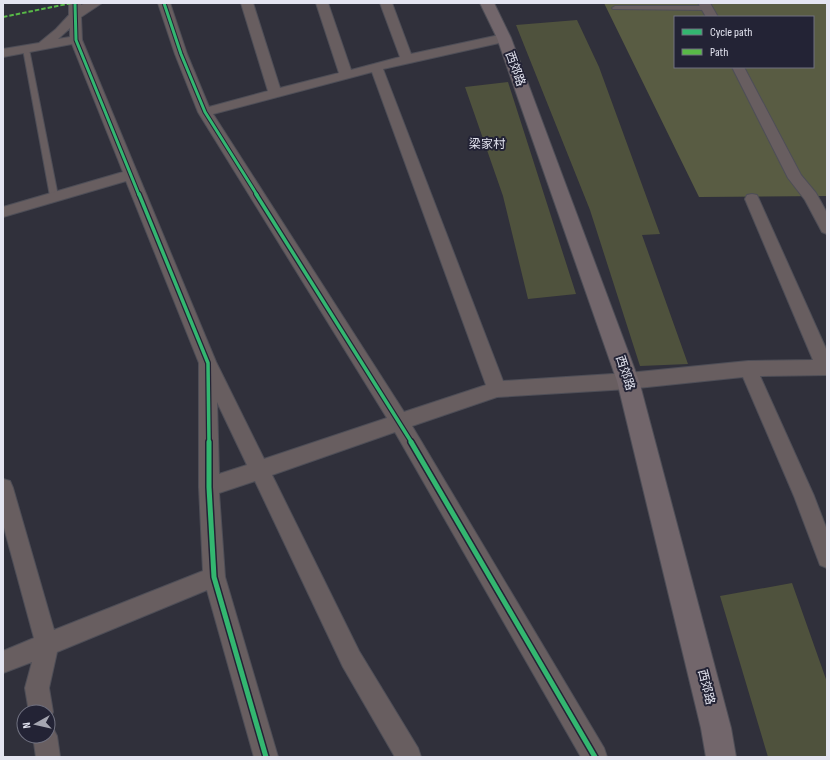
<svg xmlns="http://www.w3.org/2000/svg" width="830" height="760" font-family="'Sofia Sans Condensed','Noto Sans SC',sans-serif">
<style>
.green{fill:#4f523d}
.forest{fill:#595c43;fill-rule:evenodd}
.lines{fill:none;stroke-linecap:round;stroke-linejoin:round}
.service-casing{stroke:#4e4e57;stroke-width:2}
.minor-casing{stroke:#4e4e57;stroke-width:2}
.primary-casing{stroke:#4e4e57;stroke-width:2}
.service{fill:#685e60;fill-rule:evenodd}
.minor{fill:#685e60;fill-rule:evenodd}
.primary{fill:#72666b;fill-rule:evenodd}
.quiet{stroke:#58b947;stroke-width:2;stroke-dasharray:4.5 2;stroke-linecap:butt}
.cycleway-far2-casing{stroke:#232335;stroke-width:5}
.cycleway-far1-casing{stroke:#232335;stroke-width:6}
.cycleway-casing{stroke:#232335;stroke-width:8}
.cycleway-far2{stroke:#33b770;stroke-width:3}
.cycleway-far1{stroke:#33b770;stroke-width:3.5}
.cycleway{stroke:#33b770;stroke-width:5}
.labels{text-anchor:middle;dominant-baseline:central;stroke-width:4;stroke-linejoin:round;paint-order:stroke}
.street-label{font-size:12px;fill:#e4e5f1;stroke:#232335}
.far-quarter-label{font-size:12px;fill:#e4e5f1;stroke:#232335}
</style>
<rect width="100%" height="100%" fill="#30303b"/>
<!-- green -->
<path class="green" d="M577 20 599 67 660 234 642 235 688 364 640 366 590 210 516 25Z
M508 82 576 294 528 299 503 196 465 87Z
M792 583 827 682V757H768L720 596Z"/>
<!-- forest -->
<path class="forest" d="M604 3H827V196L699 197ZM675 17H813V67H675Z"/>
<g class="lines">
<!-- service casing -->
<g class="service-casing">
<path id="service" d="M615 6H707L710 8 707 10 613 9 612 8Z
M26 47 29 49 58 196 54 199 50 196 23 49Z"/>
</g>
<!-- minor casing -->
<g class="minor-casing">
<path id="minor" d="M69 3H81V5L86 3H102L81 17 82 40 216 362 264 459 387 418 198 112 175 54 158 3H170L187 54 209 107 268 91 241 3H253L280 88 339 73 316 3H328L351 70 400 57 380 3H392L411 54 504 34 508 35 510 38 508 41 383 69 503 381 628 373 748 361 813 360 745 199 747 195 752 194 757 195 827 351V375L760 376 814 496 827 530V568L820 565 794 496 743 377 628 389 497 397 412 426 604 748 607 757H581L395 432 272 475 359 651 418 748 421 757H395L343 667 255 481 219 493 225 577 278 757H254L207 590 57 652 49 688 53 712 49 720 48 721V712H29L25 688 32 662 3 673V651L34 638 3 524V479L10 481 13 488 54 630 203 571 199 487V363L126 181 3 217V207L123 172 72 44 3 57V49L39 43 56 29 69 15ZM70 28V37L58 39ZM372 72 486 385 404 412 213 114ZM217 402 247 465 219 474Z
M698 3H710L718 17H706Z
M732 67H744L801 175 816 193 827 213V234L822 232 805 200 788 178Z
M48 725 53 728 57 736 60 757H36L33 736H48Z"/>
</g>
<!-- primary casing -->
<g class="primary-casing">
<path id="primary" d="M480 3H494L511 38 639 381 731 728 736 757H706L701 728 617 381 497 38Z"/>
</g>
<!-- service -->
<use href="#service" class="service"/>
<!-- minor -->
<use href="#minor" class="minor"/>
<!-- primary -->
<use href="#primary" class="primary"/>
<!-- quiet -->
<path class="quiet" d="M3 17 72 3"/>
<!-- cycleway-far2 casing -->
<g class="cycleway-far2-casing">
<path id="cycleway-far2" d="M75 3 76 40 139 195
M164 3 181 54 205 112 257 195"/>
</g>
<!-- cycleway-far1 casing -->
<g class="cycleway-far1-casing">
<path id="cycleway-far1" d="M139 194 208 363 209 443
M256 194 412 443"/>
</g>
<!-- cycleway casing -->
<g class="cycleway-casing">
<path id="cycleway" d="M209 442V487L214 577 266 757
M411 442 595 757"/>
</g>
<!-- cycleway-far2 -->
<use href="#cycleway-far2" class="cycleway-far2"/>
<!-- cycleway-far1 -->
<use href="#cycleway-far1" class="cycleway-far1"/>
<!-- cycleway -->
<use href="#cycleway" class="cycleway"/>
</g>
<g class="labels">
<!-- street labels -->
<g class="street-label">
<text transform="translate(515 69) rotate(70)">西郊路</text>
<text transform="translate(625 373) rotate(72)">西郊路</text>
<text transform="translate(706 687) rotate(76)">西郊路</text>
</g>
<!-- far-quarter labels -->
<g class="far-quarter-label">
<text x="487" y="144">梁家村</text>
</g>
</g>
<!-- border -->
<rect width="830" height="760" fill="none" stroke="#e4e5f1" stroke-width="8"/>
<!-- legend -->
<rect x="674" y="16" width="140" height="52" fill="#232335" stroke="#707180"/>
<rect x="682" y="29" width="20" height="6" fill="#33b770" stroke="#707180"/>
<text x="710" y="36" font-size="12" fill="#e4e5f1">Cycle path</text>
<rect x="682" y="49" width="20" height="6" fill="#58b947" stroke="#707180"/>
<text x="710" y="56" font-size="12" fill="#e4e5f1">Path</text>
<!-- north arrow -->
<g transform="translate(36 724) rotate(262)"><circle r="19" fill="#232335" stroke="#707180"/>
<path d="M0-3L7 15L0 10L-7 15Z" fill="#a5a6b1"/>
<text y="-6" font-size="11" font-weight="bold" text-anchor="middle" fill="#e4e5f1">N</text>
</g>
</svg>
